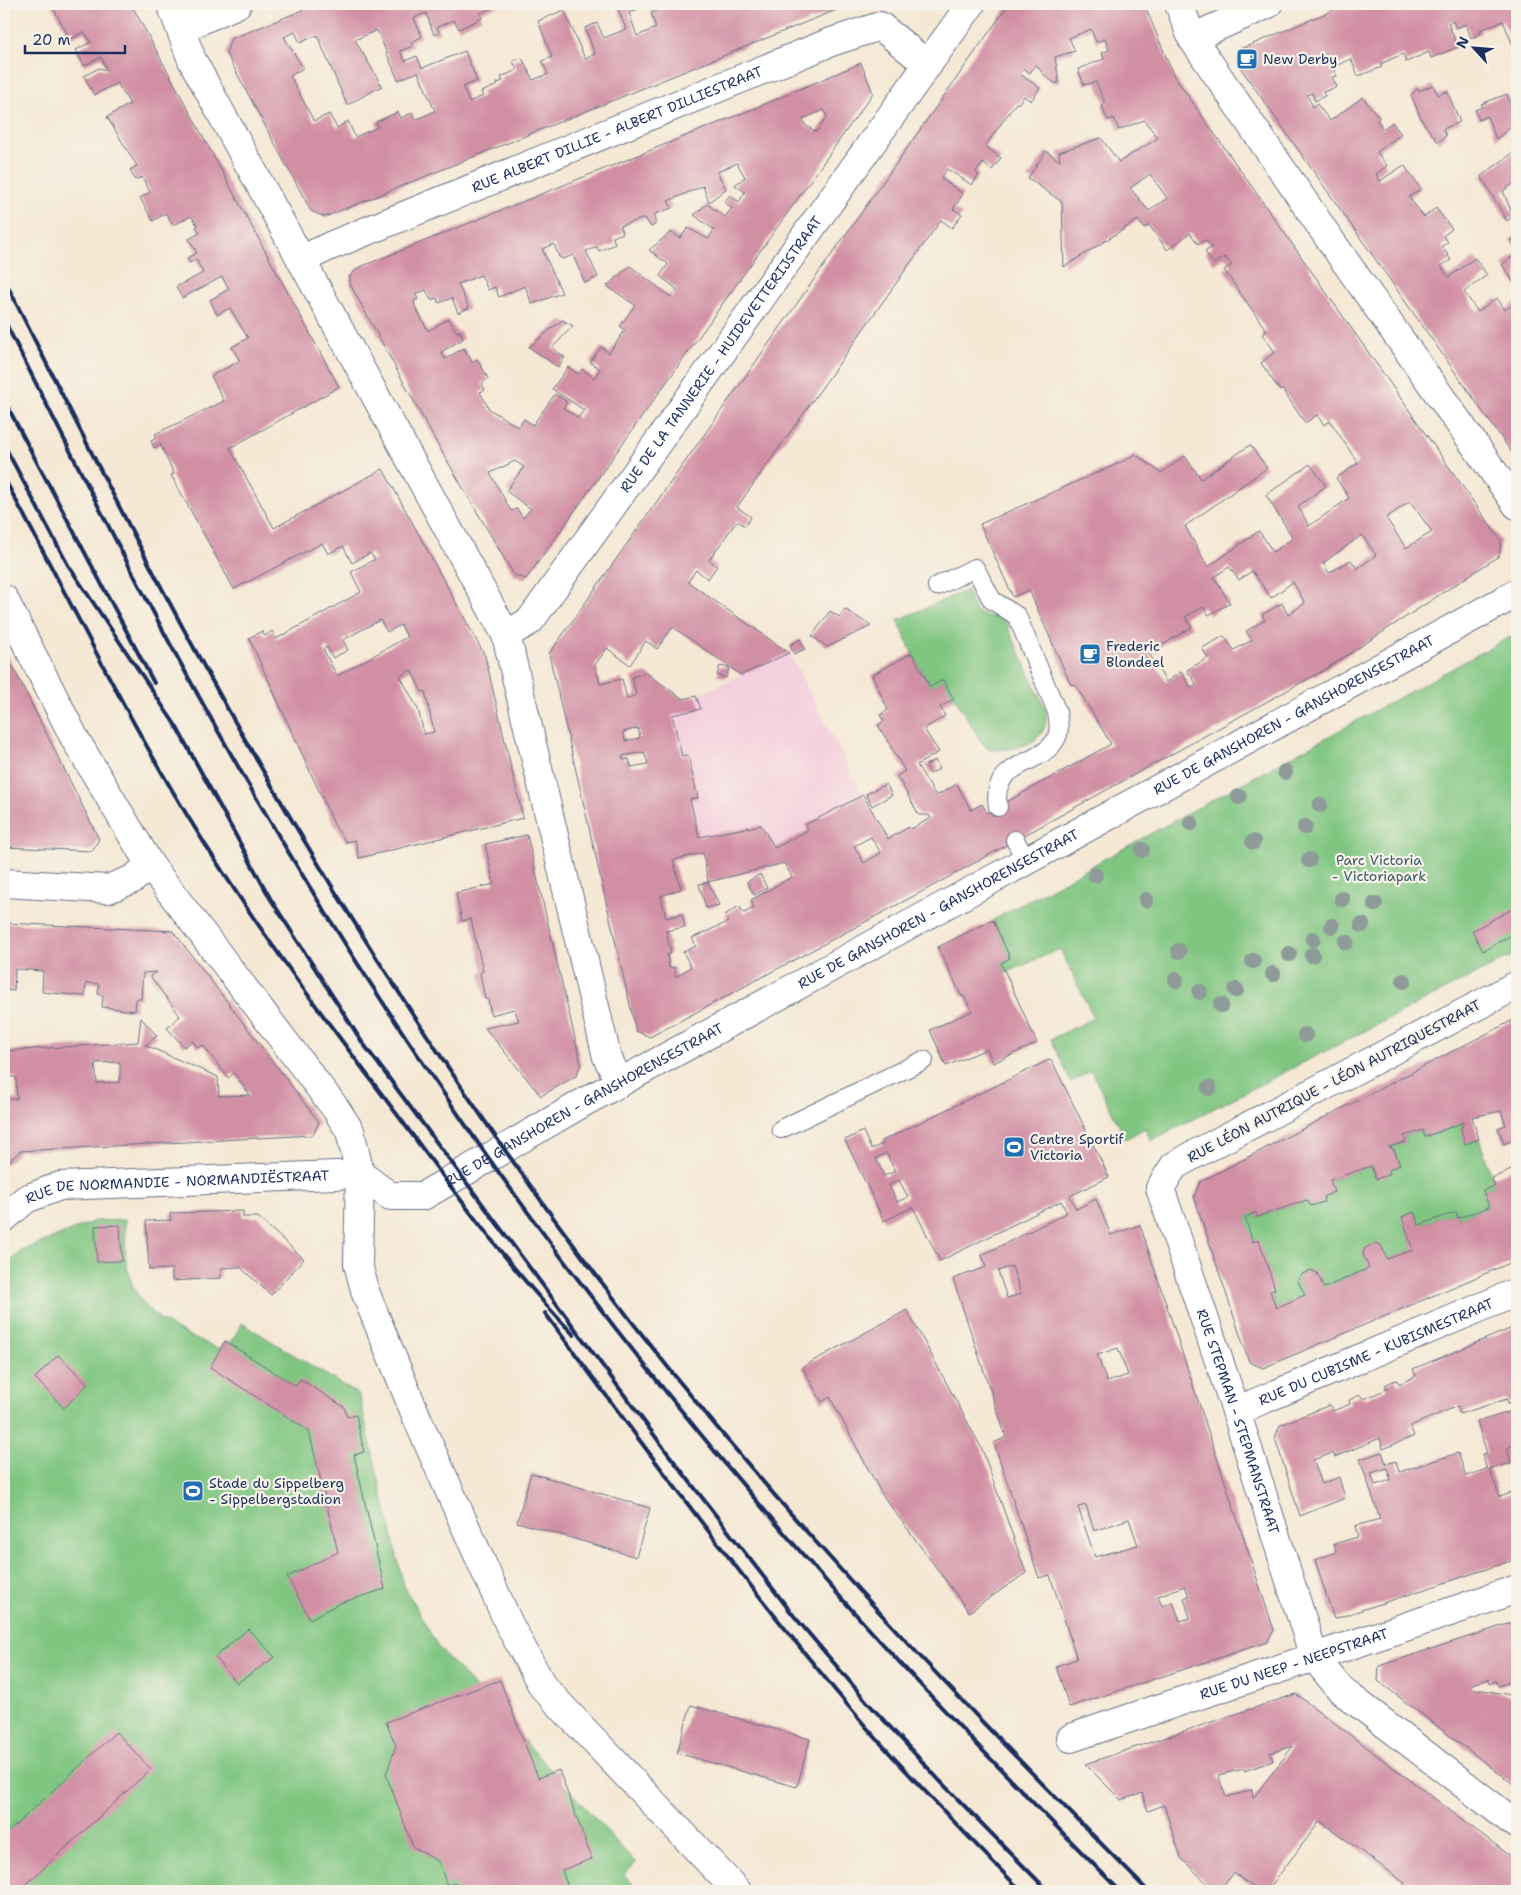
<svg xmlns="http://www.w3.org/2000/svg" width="1521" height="1895" font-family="'Shantell Sans',sans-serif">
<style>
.built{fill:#f4cfdd}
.green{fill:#80c681;stroke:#4e7a70}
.building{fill:#d18fa4;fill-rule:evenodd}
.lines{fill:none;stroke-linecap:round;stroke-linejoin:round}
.service-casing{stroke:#677087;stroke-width:20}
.minor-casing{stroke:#677087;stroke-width:30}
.tertiary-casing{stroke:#677087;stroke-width:30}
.service{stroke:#fff;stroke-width:18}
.minor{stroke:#fff;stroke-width:28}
.tertiary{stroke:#fff;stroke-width:28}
.rail{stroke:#1b2f5e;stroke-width:4}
.tree{fill:#8e9b99}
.labels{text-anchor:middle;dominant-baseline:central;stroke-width:4.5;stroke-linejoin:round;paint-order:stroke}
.poi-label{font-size:14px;fill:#1b2f5e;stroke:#f7f3e8;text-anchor:start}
.street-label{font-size:14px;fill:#1b2f5e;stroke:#f7f3e8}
.park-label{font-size:14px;fill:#395c68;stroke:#f7f3e8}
</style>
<rect width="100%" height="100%" fill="#f7f3e8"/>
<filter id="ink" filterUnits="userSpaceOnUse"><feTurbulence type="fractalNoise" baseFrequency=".02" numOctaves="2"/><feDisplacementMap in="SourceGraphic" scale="10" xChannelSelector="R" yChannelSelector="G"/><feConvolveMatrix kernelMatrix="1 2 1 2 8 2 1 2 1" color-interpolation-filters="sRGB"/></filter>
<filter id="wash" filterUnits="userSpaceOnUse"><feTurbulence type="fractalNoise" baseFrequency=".0096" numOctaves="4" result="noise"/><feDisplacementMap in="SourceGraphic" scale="20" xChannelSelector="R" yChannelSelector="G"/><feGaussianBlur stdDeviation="1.12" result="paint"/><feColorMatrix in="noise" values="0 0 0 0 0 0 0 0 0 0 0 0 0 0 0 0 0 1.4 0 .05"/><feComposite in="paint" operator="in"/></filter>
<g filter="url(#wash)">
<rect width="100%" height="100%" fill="#f5e8d4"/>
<!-- built -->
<path class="built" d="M789 653 863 795 806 825 808 830 775 848 784 863 764 870 708 882 703 853 599 877 577 781 648 764 638 728 669 703 696 696Z"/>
<!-- green -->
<path class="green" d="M967 590C977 620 976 612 1004 619L1046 710C1050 745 1017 750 989 750L982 743 944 680 930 687 912 653 898 620Z
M1517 635V953L1164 1134 1151 1140 1145 1128 1126 1139 1091 1071 1071 1082 1051 1039 1094 1018 1060 949 1006 973 1001 963 1010 958 993 920 1506 639Z
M1464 1122 1461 1129 1465 1143 1479 1139 1495 1186 1483 1190 1489 1207 1458 1218 1456 1212 1419 1225 1414 1212 1403 1216 1413 1250 1387 1259 1365 1248 1363 1254 1369 1268 1324 1288 1317 1273 1311 1270 1300 1275 1298 1281 1305 1295 1276 1308 1258 1240 1253 1242 1245 1218 1256 1212 1257 1217 1307 1200 1311 1206 1324 1202 1323 1197 1334 1192 1330 1180 1371 1166 1376 1178 1390 1174 1389 1170 1400 1165 1394 1150 1389 1147 1406 1142 1404 1136 1423 1130 1426 1137Z
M125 1220C126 1235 124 1252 127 1267 137 1317 179 1332 220 1349L225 1341 230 1344 242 1323 359 1395 404 1586 438 1647 636 1863 624 1875 640 1891H4V1268L21 1251 95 1221Z"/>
<g id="blocks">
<!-- building -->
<path class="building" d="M51 4H131L339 387 230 448 274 528 383 469 485 656 523 818 359 858 355 840 346 842 335 826 249 638 262 631 265 636 272 631 276 639 361 592 351 572 375 559 370 553 352 563 343 546 328 554 322 543 234 589 171 475 174 474 160 444 154 448 151 441 157 438 155 434 224 401 211 376 240 361 232 347 248 338 230 308 217 315 210 300 229 289 222 277 182 298 176 287 203 273 196 259 190 263 187 258 197 253 189 239 200 233 196 227 198 226 191 216 173 225 166 213 153 221 140 198 150 192 142 177 135 180 130 170 137 166 107 117 130 104 117 83 94 95 84 76 99 68 107 70 101 57 84 66 76 50 91 42 84 32 70 39ZM380 620 387 632 401 625 407 637 337 676 323 649 327 647 333 658 348 650 343 640ZM411 670 422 692 425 691 434 732 424 734 418 709 400 676Z
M318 4H503L480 13 482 18 459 29 454 20 437 27 440 33 434 35 426 13 414 18 422 37 411 42 413 46 400 51 405 61 417 56 422 68 465 51 477 81 463 87 469 102 483 96 481 92 498 85 497 83 503 81 501 77 517 70 513 61 522 58 533 80 548 74 542 61 552 57 538 21 564 10 585 59 595 54 585 28 597 23 604 38 626 29 616 4H648L629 13 637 36 656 28 651 13 663 8 661 4H839L841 8 325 217 311 211 226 53 231 39ZM377 30 398 80 418 72 435 111 415 120 412 113 401 118 398 112 376 122 378 127 355 137 348 121 337 128 329 114 314 121 290 76 303 68 284 37 295 32 300 43 317 35 347 105 382 86 355 40Z
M1009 4H1144L1174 76 1501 541 1499 556 1326 669 938 883 650 1037 636 1031 549 654ZM1091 29 1096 42 1105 39 1109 50 1102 53 1104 59 1078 69 1084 85 1096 82 1105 103 1102 104 1104 112 1108 120 1114 118 1119 130 1144 120 1158 138 1119 162 1101 138 1059 152 1060 161 1046 151 1028 178 1062 202 1064 267 1138 220 1144 228 1149 225 1167 250 1190 233 1198 244 1206 240 1212 247 1205 252 1214 264 1224 257 1232 265 1224 270 1267 331 1262 334 1275 352 1261 363 1280 391 1282 389 1305 423 1317 415 1324 425 1330 421 1358 463 1336 478 1349 498 1309 526 1298 506 1326 486 1310 464 1266 495 1293 538 1273 552 1259 531 1208 567 1185 526 1267 468 1250 445 1201 479 1185 456 1161 473 1135 454 1126 460 980 524 1013 597 1029 590 1071 685 1075 684 1111 744 987 813 982 804 971 810 957 784 936 796 917 765 939 752 924 729 945 716 940 707 954 699 943 680 930 687 912 653 872 675 888 710 880 715 884 721 878 725 905 771 897 776 919 815H929L931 818 911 829 909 827 888 839 863 795 805 825 808 830 775 848 761 825 699 837 690 799 698 798 688 755 682 756 672 715 701 709 696 696 683 699 646 673 632 677 636 695 627 699 622 679 600 684 595 665 607 648 630 665 646 641 657 649 673 627 741 675 789 653 688 582 696 570 708 579 717 566 709 560 737 521 745 526 751 517 737 507 941 220 952 228 962 214 953 209 963 194 941 178 947 169 972 185 979 175 976 172 983 163 992 170 1001 158 985 146 1016 103 1018 104 1024 96 1031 101 1040 88 1020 74 1024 69 1030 73 1036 64 1044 75 1054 83H1059L1055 57 1075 51 1069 38ZM1150 174 1167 198 1149 211 1130 188ZM1410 501 1432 532 1406 548 1386 518ZM1362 535 1376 555 1357 569 1351 560 1329 573 1323 563ZM1229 567 1239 580 1252 571 1271 598 1293 582 1305 603 1288 615 1282 603 1262 615 1265 620 1246 631 1252 640 1234 650 1224 636 1202 648 1208 658 1187 670 1197 685 1191 688 1181 672 1166 682 1149 653 1192 627 1185 617 1203 607 1209 615 1230 603 1214 577ZM638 728 640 738 625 741 623 732ZM644 752 648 764 631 767 629 759 624 760 622 756ZM871 837 881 853 864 863 854 846ZM703 853 708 882 784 863 792 877 751 900 754 908 744 913 739 906 725 915 728 922 692 938 696 946 683 952 691 967 676 977 674 967 669 968 667 955 671 953 666 931 685 927 682 914 666 918 661 896 681 889 673 860Z
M1348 4H1517V55L1503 21 1480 30 1481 33 1471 38 1466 24 1456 28 1453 21 1448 23 1458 47 1431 58 1429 52 1406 62 1403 54 1380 64 1382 67 1358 76 1351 59 1333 67 1337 76 1332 77 1337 87 1323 92 1325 96 1315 101 1312 93 1307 95 1313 107 1317 104 1330 121 1363 97 1379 118 1377 120 1383 129 1392 122 1401 134 1377 152 1387 166 1376 174 1380 181 1404 165 1421 189 1409 197 1424 217 1436 208 1452 229 1443 236 1448 242 1442 246 1451 260 1441 266 1449 277 1475 258 1487 275 1464 292 1478 312 1497 298 1505 310 1517 301V460L1237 63 1241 49Z
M861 63 873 93 526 579 514 575 435 440 350 284V276L358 268 365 265 753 109ZM824 110 827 117 816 132 805 125 803 119ZM737 163 745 177 735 185 745 192 739 202 730 195 724 202 732 208 725 217 707 204 694 215 714 230 708 239 688 228 680 238 671 232 649 250 668 264 660 276 677 289 671 297 630 266 607 286 635 305 620 326 625 330 609 353 601 347 590 362 600 369 594 378 582 369 578 374 568 367 552 389 584 410 578 418 563 408 567 402 555 394 533 425 524 419 518 427 489 409 480 392 485 390 482 384 488 378 477 359 472 362 464 348 445 359 441 352 463 339 460 331 457 332 448 319 428 331 415 306 414 301 418 299 415 294 426 290 431 300 437 298 439 303 452 298 458 313 469 308 458 284 481 275 488 290 495 287 499 297 525 286 532 304 562 293 542 249 554 244 559 257 563 259 573 255 585 283 598 277 586 251 597 247 599 251 615 244 613 237 623 233 620 226 645 218 651 227 655 225V214L672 208 668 201 703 186 709 202 726 189 717 172ZM515 461 524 467 506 491 531 509 523 518 517 509 511 511 490 473Z
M1433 85 1438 95 1447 91 1460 122 1443 129 1446 136 1438 142 1422 121 1411 95 1418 88 1419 91Z
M1507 94 1517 122 1496 139 1487 116 1479 120 1475 110 1483 107 1481 104Z
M1517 150V181L1503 191 1513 216 1507 221 1481 176Z
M1517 235V249L1510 240Z
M1517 253V287L1502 265Z
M562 320 573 326 552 348 565 357 558 367 529 347Z
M845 609 871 626 827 647 812 636 830 611 839 617Z
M800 639 805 649 794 654 790 645Z
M4 649 99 839 92 851 4 847V772L7 770 4 764Z
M720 666 729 668 726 678 717 675Z
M935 760 939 769 930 774 926 765Z
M886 784 892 795 872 806 866 794Z
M527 835 581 1064 576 1076 541 1096 485 1028 519 1021 514 1009 491 1015 488 999H485L480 973 483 971 471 919 462 921 456 893 494 884 485 844Z
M760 874 767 888 754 895 747 882Z
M708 882 719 905 706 908 699 884Z
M1516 907 1517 932 1483 951 1472 931Z
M993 920 1010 958 1001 963 1037 1043 993 1063 987 1049 946 1066 930 1030 972 1011 964 996 962 997 938 947Z
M4 923 173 931 319 1122 313 1135 20 1151 4 1166V1099H17L16 1077H4V1051L138 1042 141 1018 157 1036 145 1045 218 1077 219 1096 250 1095 234 1073 228 1078 203 1045 198 1048 192 1041 184 1047 167 1028 180 1016 150 976 157 972 143 973 141 999H136L135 1011 102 1007 103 995 98 994 99 984 86 983 85 996 42 992 43 971 15 969 14 991 4 990ZM120 1062V1082L97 1083 95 1063Z
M1517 1018V1138L1504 1144 1498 1128 1506 1125 1501 1111 1472 1117 1479 1139 1465 1144 1461 1129 1464 1122 1425 1137 1423 1130 1404 1136 1406 1142 1389 1147 1394 1150 1400 1165 1389 1170 1390 1174 1376 1179 1371 1166 1330 1180 1334 1192 1323 1197 1324 1202 1311 1206 1307 1200 1257 1217 1256 1212 1245 1218 1253 1242 1259 1240 1275 1289 1270 1291 1276 1308 1305 1295 1298 1281 1300 1275 1311 1270 1317 1273 1324 1288 1369 1268 1363 1254 1365 1248 1376 1243 1381 1245 1387 1259 1413 1250 1402 1217 1414 1212 1419 1225 1456 1212 1458 1218 1489 1207 1483 1190 1495 1186 1492 1178 1516 1168 1517 1260 1263 1368 1249 1362 1194 1197 1200 1182Z
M1051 1059 1109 1177 1070 1196 1076 1209 1096 1199 1111 1235 1140 1225 1274 1630 1267 1642 1069 1707 1056 1666 1077 1659 1050 1575 1039 1578 994 1443 1006 1437 953 1279 986 1267 982 1255 1067 1213 1061 1201 940 1261 913 1207 884 1221 845 1140 863 1131 871 1149 883 1144 882 1141ZM886 1153 895 1171 884 1176 876 1158ZM899 1180 908 1197 897 1202 889 1185ZM1012 1266 1021 1294 1007 1298 998 1271ZM1118 1348 1128 1375 1107 1382 1097 1355ZM1086 1505 1094 1531 1129 1519 1138 1545 1095 1557 1078 1507ZM1185 1586 1189 1596 1184 1598 1190 1618 1180 1621 1173 1602 1162 1606 1158 1596Z
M243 1211V1217H258L304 1259 271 1295 240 1267 221 1268V1278L172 1281V1269L149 1270 146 1221 171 1220 170 1213Z
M120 1225 122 1261 97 1262 95 1226Z
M907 1310 982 1449 1026 1573 969 1612 881 1493 830 1397 822 1402 802 1367Z
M1517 1326V1400L1508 1403 1507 1399 1460 1414 1458 1406 1410 1426 1414 1436 1383 1449 1380 1438 1335 1457 1333 1453 1313 1460 1322 1484 1339 1477 1345 1498 1300 1516 1275 1438 1280 1425 1330 1405 1333 1411 1350 1404 1349 1400 1360 1395 1364 1399 1387 1389 1385 1385 1393 1381 1397 1380 1399 1384 1416 1376 1413 1369Z
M225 1341 296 1386 300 1379 344 1407 347 1417 356 1415 364 1452 354 1455 385 1589 340 1603 310 1619 287 1577 338 1552 309 1431 210 1367Z
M58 1355 88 1384 64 1408 35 1378Z
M1512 1411 1517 1425V1444L1507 1448 1511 1463 1489 1469 1500 1497 1517 1491V1559L1334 1619 1315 1560 1336 1552 1334 1544 1358 1537 1355 1526 1380 1519 1360 1459 1382 1452 1386 1464 1396 1461 1399 1472 1458 1453 1466 1476 1487 1469 1482 1454 1487 1453 1477 1422ZM1387 1468 1391 1480 1375 1485 1371 1473Z
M531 1473 650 1508 636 1557 517 1522Z
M1517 1621V1680L1498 1686 1496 1681 1490 1683 1489 1679 1472 1684 1471 1688 1517 1696V1787L1378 1681 1379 1666Z
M248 1629 275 1657 237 1683 215 1657Z
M500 1680 538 1778 559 1770 592 1859 562 1870 569 1891H458L455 1883 447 1886 439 1862 413 1847 386 1774 396 1746 386 1722Z
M1296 1694 1517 1861V1891H1440L1438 1889 1436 1891H1399L1405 1883 1320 1821 1267 1891H1258L1234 1873 1219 1891H1215L1181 1858 1164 1805 1148 1811 1142 1793 1121 1800 1085 1764ZM1293 1746 1253 1798 1252 1790 1226 1797 1218 1775 1244 1769V1771L1273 1761 1270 1753Z
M691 1705 810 1739 797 1787 677 1753Z
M116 1732 151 1769 19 1891H4V1836Z"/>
</g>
</g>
<g filter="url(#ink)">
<use href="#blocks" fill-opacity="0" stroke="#677087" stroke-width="1"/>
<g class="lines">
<!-- service casing -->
<g class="service-casing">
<path id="service" d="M937 586 975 568 992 600 1017 616 1057 712C1058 721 1061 731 1056 739 1041 767 990 760 998 807
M1015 840 1027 862
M781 1129 924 1060"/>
</g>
<!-- minor casing -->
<g class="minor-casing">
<g id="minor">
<path d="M171 4 192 60 506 635 607 1057 620 1083"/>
<path d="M181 29 237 4"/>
<path d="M1192 38 1268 4"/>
<path id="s1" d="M301 260 330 246 831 42 880 26 928 65"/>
<path d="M4 599 75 739 150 865 336 1109 350 1131 360 1174 358 1264 366 1294 420 1425 509 1624 543 1687 737 1891"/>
<path id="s2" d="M506 635 530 621 971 4"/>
<path d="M4 883 108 889 133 879 150 865"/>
<path id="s3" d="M1517 985 1199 1152 1174 1166 1160 1188 1236 1411 1314 1657 1341 1690 1517 1825"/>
<path id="s4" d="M360 1174 390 1196H423L586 1101 1517 593"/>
<path id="s5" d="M4 1218 26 1199 60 1186 360 1174"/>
<path id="s6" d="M1236 1411 1517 1292"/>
<path id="s7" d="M1071 1738C1219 1688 1369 1640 1517 1589"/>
</g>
</g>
<!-- tertiary casing -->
<g class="tertiary-casing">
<path id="tertiary" d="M1179 4 1192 38 1335 247 1517 505"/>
</g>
<!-- service -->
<use href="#service" class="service"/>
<!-- minor -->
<use href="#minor" class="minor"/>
<!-- tertiary -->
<use href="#tertiary" class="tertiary"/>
<!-- rail -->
<path class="rail" d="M4 279C70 410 135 541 206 670 294 830 391 986 495 1136 596 1281 706 1420 824 1551 928 1668 1038 1780 1148 1891
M4 320C64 439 123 558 187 675 275 837 374 995 480 1146 581 1289 690 1426 806 1558 906 1673 1013 1783 1120 1891
M4 400 154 683
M4 445 68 565 176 726 270 898 362 1042 666 1451 794 1616 868 1703 940 1781 1048 1891
M4 478C66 592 122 709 190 820 254 925 328 1023 402 1121 457 1195 510 1269 574 1335
M545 1313C647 1451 750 1590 861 1721 912 1780 967 1835 1021 1891"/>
</g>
<!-- trees -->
<g class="tree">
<circle cx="1285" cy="772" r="8"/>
<circle cx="1239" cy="797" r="8"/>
<circle cx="1320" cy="805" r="8"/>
<circle cx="1191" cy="823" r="8"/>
<circle cx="1305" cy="827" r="8"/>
<circle cx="1253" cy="842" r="8"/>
<circle cx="1142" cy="850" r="8"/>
<circle cx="1309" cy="860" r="8"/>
<circle cx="1095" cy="875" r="8"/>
<circle cx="1342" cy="899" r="8"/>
<circle cx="1146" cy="900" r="8"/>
<circle cx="1375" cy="904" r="8"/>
<circle cx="1362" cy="925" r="8"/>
<circle cx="1332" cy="926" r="8"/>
<circle cx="1313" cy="939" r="8"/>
<circle cx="1346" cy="942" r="8"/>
<circle cx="1179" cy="951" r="8"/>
<circle cx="1289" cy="954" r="8"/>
<circle cx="1312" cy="955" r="8"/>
<circle cx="1253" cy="961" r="8"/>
<circle cx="1273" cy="974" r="8"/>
<circle cx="1176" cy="980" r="8"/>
<circle cx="1404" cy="981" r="8"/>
<circle cx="1236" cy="990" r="8"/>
<circle cx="1200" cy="992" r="8"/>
<circle cx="1221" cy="1005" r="8"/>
<circle cx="1305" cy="1035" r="8"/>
<circle cx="1209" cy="1088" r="8"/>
</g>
</g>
<!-- icons -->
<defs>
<g id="cafe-square" transform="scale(1.125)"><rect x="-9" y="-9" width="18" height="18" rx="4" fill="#1f6fb2" stroke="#f7f3e8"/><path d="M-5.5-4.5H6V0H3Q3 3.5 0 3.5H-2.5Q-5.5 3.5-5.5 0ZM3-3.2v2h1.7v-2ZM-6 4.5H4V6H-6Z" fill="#fff"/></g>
<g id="stadium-square" transform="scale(1.125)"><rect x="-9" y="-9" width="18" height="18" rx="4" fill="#1f6fb2" stroke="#f7f3e8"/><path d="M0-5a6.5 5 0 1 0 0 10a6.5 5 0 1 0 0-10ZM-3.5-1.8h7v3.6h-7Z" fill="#fff"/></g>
</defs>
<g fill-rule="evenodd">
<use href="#cafe-square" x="1247" y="59"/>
<use href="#cafe-square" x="1090" y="654"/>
<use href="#stadium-square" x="1014" y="1147"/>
<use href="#stadium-square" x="193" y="1491"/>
</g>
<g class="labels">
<!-- poi labels -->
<g class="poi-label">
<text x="1263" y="59">New Derby</text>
<text x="1106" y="646">Frederic<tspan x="1106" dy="16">Blondeel</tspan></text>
<text x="1030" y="1139">Centre Sportif<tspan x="1030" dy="16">Victoria</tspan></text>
<text x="209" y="1483">Stade du Sippelberg<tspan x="209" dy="16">- Sippelbergstadion</tspan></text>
</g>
<!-- street labels -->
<g class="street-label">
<text stroke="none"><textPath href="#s1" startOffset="342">RUE ALBERT DILLIE - ALBERT DILLIESTRAAT</textPath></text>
<text stroke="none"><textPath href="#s2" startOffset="356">RUE DE LA TANNERIE - HUIDEVETTERIJSTRAAT</textPath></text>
<text stroke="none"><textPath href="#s4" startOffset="1065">RUE DE GANSHOREN - GANSHORENSESTRAAT</textPath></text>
<text stroke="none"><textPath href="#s4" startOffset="660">RUE DE GANSHOREN - GANSHORENSESTRAAT</textPath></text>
<text transform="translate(1334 1081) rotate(-28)">RUE LÉON AUTRIQUE - LÉON AUTRIQUESTRAAT</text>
<text stroke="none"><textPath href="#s4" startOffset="255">RUE DE GANSHOREN - GANSHORENSESTRAAT</textPath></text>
<text stroke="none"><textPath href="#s5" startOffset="182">RUE DE NORMANDIE - NORMANDIËSTRAAT</textPath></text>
<text stroke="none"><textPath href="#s6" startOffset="152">RUE DU CUBISME - KUBISMESTRAAT</textPath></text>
<text stroke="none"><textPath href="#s3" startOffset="660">RUE STEPMAN - STEPMANSTRAAT</textPath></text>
<text stroke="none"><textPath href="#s7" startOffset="235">RUE DU NEEP - NEEPSTRAAT</textPath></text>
</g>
<!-- park labels -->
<g class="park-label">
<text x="1379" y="860">Parc Victoria<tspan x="1379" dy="16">- Victoriapark</tspan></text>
</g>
</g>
<!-- margin -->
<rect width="1521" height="1895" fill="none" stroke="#f7f3e8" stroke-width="20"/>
<!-- north arrow -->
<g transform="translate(1474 48) rotate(296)" stroke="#f7f3e8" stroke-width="4" paint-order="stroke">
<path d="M0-4L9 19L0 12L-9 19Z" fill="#1b2f5e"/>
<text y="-8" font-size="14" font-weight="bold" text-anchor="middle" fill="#1b2f5e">N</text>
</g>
<!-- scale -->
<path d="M25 45v8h100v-8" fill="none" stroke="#1b2f5e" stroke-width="2.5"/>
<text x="32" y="45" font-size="15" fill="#1b2f5e" stroke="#f7f3e8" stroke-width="4" paint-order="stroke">20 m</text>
</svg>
